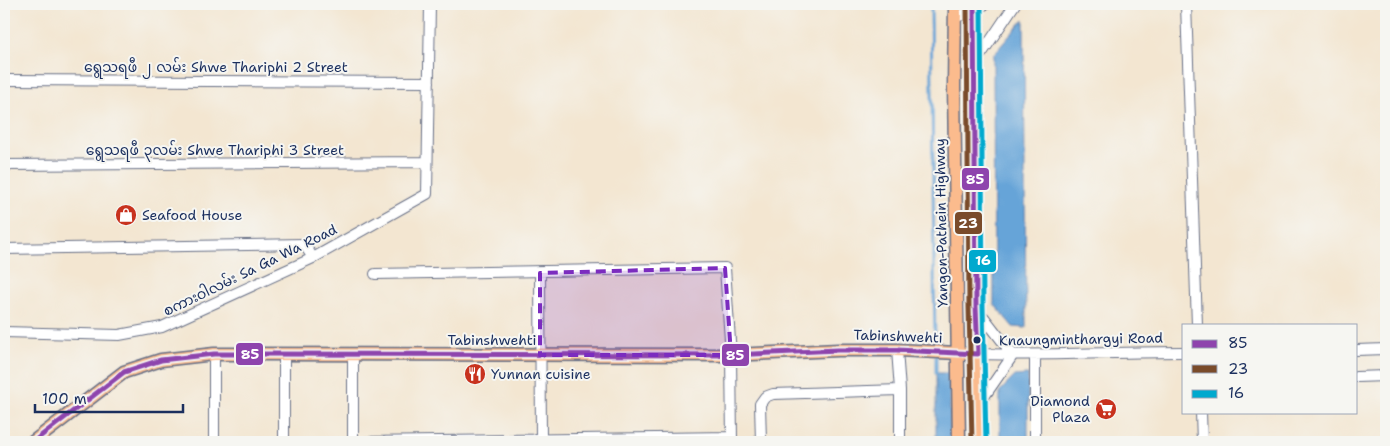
<svg xmlns="http://www.w3.org/2000/svg" width="1390" height="446" font-family="'Shantell Sans','Noto Sans Myanmar',sans-serif">
<style>
.water{fill:#66a4d8;stroke:#406a9b}
.lines{fill:none;stroke-linecap:round;stroke-linejoin:round}
.stream{stroke:#66a4d8;stroke-width:3}
.minor-casing{stroke:#676f86;stroke-width:12}
.major-casing{stroke:#676f86;stroke-width:15}
.minor{stroke:#fff;stroke-width:10}
.major{stroke:#fbbb8d;stroke-width:12}
.bus-1-casing{stroke:#f6f6f2;stroke-width:9}
.bus-2-casing{stroke:#f6f6f2;stroke-width:9}
.bus-3-casing{stroke:#f6f6f2;stroke-width:9}
.bus-1{stroke:#8e44ad;stroke-width:5}
.bus-2{stroke:#7a4b2a;stroke-width:5}
.bus-3{stroke:#00a9ce;stroke-width:5}
.marked{fill:#7b2cbf;fill-opacity:0.2;stroke:#7b2cbf;stroke-width:4;stroke-dasharray:10 6;stroke-linejoin:round}
.bus-dot{fill:#1b2f5e;stroke:#f6f6f2;stroke-width:2}
.labels{text-anchor:middle;dominant-baseline:central;stroke-width:4;stroke-linejoin:round;paint-order:stroke}
.street-label{font-size:14px;fill:#1b2f5e;stroke:#f6f6f2}
.poi-label{font-size:14px;fill:#1b2f5e;stroke:#f6f6f2;text-anchor:start}
.line-badge{stroke:#f6f6f2;stroke-width:2}
.badge-label{font-size:14px;text-anchor:middle;font-weight:bold;fill:#fff}
</style>
<rect width="100%" height="100%" fill="#f6f6f2"/>
<filter id="ink" filterUnits="userSpaceOnUse"><feTurbulence type="fractalNoise" baseFrequency=".02" numOctaves="2"/><feDisplacementMap in="SourceGraphic" scale="10" xChannelSelector="R" yChannelSelector="G"/><feConvolveMatrix kernelMatrix="1 2 1 2 8 2 1 2 1" color-interpolation-filters="sRGB"/></filter>
<filter id="wash" filterUnits="userSpaceOnUse"><feTurbulence type="fractalNoise" baseFrequency=".0096" numOctaves="4" result="noise"/><feDisplacementMap in="SourceGraphic" scale="20" xChannelSelector="R" yChannelSelector="G"/><feGaussianBlur stdDeviation="1.12" result="paint"/><feColorMatrix in="noise" values="0 0 0 0 0 0 0 0 0 0 0 0 0 0 0 0 0 1.4 0 .05"/><feComposite in="paint" operator="in"/></filter>
<g filter="url(#wash)">
<rect width="100%" height="100%" fill="#f3e6d1"/>
<!-- water -->
<path class="water" d="M1024 19 1026 328 1013 327 994 304 993 55Z
M936 373H950V442H936Z
M1028 375V442H1000V391L1015 376Z"/>
<g class="lines">
<!-- stream -->
<path class="stream" d="M931 4 935 350
M936 356V373"/>
</g>
</g>
<g filter="url(#ink)">
<g class="lines">
<!-- minor casing -->
<g class="minor-casing">
<path id="minor" d="M1186 4 1197 325
M955 18 986 4
M974 65 1015 4
M4 80 429 82
M4 165 427 162
M4 249 304 244 313 258
M540 273 541 440
M375 274 725 268 731 355 732 442
M976 307 1013 355
M4 332 119 335 162 327 313 258 427 194 430 4
M897 350 900 390V442
M1356 350 1386 349
M214 354V442
M284 354V442
M978 354C1047 356 1115 352 1184 352
M353 355V442
M1035 355V442
M1356 377 1386 376
M979 404 1013 355
M1201 412 1202 442
M361 442 732 437
M761 442 760 404 765 397 773 394 900 390"/>
</g>
<!-- major casing -->
<g class="major-casing">
<path id="major" d="M955 4 954 86 959 442
M974 4 976 307 979 442
M33 442 124 372 161 360 214 354 731 355 838 350H897L978 354"/>
</g>
<!-- minor -->
<use href="#minor" class="minor"/>
<!-- major -->
<use href="#major" class="major"/>
<!-- bus-1 casing -->
<g class="bus-1-casing">
<path id="bus-1" d="M974 4 976 307 978 354
M33 442 124 372 161 360 214 354 731 355 838 350H897L978 354"/>
</g>
<!-- bus-2 casing -->
<g class="bus-2-casing">
<path id="bus-2" d="M967 4 969 307 972 442"/>
</g>
<!-- bus-3 casing -->
<g class="bus-3-casing">
<path id="bus-3" d="M981 4 983 307 986 442"/>
</g>
<!-- bus-1 -->
<use href="#bus-1" class="bus-1"/>
<!-- bus-2 -->
<use href="#bus-2" class="bus-2"/>
<!-- bus-3 -->
<use href="#bus-3" class="bus-3"/>
</g>
</g>
<!-- marked area -->
<path class="marked" d="M725 268 731 355H540V273Z"/>
<!-- icons -->
<defs>
<g id="shop-disc" transform="scale(1.125)"><circle r="9.5" fill="#c8321e" stroke="#f6f6f2"/><path d="M-5-2.5h2.3a2.7 3.5 0 0 1 5.4 0H5L5.5 6h-11ZM-1.5-2.5h3a1.5 2.3 0 0 0-3 0Z" fill="#fff"/></g>
<g id="restaurant-disc" transform="scale(1.125)"><circle r="9.5" fill="#c8321e" stroke="#f6f6f2"/><path d="M-5-6h1v4h1v-4h1v4h1v-4h1v5L-1.5 .5V6h-2V.5L-5-1ZM5-6V6H3V1.5H1.5Q1.5-4 5-6Z" fill="#fff"/></g>
<g id="supermarket-disc" transform="scale(1.125)"><circle r="9.5" fill="#c8321e" stroke="#f6f6f2"/><path d="M-6-5.5h2.5l.6 2H6L4.5 2H-2.5L-4.4-4H-6ZM-1.5 3.2a1.3 1.3 0 1 0 .1 0ZM3 3.2a1.3 1.3 0 1 0 .1 0Z" fill="#fff"/></g>
</defs>
<g fill-rule="evenodd">
<use href="#shop-disc" x="126" y="215"/>
<use href="#restaurant-disc" x="475" y="374"/>
<use href="#supermarket-disc" x="1106" y="409"/>
</g>
<!-- markers -->
<circle class="bus-dot" cx="977" cy="340" r="4.5"/>
<g class="labels">
<!-- street labels -->
<g class="street-label">
<text x="216" y="67">ရွေသရဖီ ၂ လမ်း Shwe Thariphi 2 Street</text>
<text x="215" y="150">ရွေသရဖီ ၃လမ်း Shwe Thariphi 3 Street</text>
<text transform="translate(941 223) rotate(-91)">Yangon-Pathein Highway</text>
<text transform="translate(250 270) rotate(-26)">စကားဝါလမ်း Sa Ga Wa Road</text>
<text transform="translate(898 336) rotate(2)">Tabinshwehti</text>
<text transform="translate(1081 339) rotate(-1)">Knaungminthargyi Road</text>
<text x="492" y="340">Tabinshwehti</text>
</g>
<!-- poi labels -->
<g class="poi-label">
<text x="142" y="215">Seafood House</text>
<text x="491" y="374">Yunnan cuisine</text>
<text x="1090" y="401" text-anchor="end">Diamond<tspan x="1090" dy="16">Plaza</tspan></text>
</g>
</g>
<g class="line-badge">
<rect x="961" y="167" width="29" height="24" rx="5" fill="#8e44ad"/>
<rect x="954" y="211" width="29" height="24" rx="5" fill="#7a4b2a"/>
<rect x="968" y="249" width="29" height="24" rx="5" fill="#00a9ce"/>
<rect x="235" y="342" width="29" height="24" rx="5" fill="#8e44ad"/>
<rect x="721" y="343" width="29" height="24" rx="5" fill="#8e44ad"/>
</g>
<g class="badge-label">
<text x="975" y="184">85</text>
<text x="968" y="228">23</text>
<text x="983" y="265">16</text>
<text x="250" y="359">85</text>
<text x="735" y="360">85</text>
</g>
<!-- margin -->
<rect width="1390" height="446" fill="none" stroke="#f6f6f2" stroke-width="20"/>
<!-- legend -->
<rect x="1182" y="324" width="175" height="90" fill="#f6f6f2" stroke="#9ea6b7"/>
<rect x="1192" y="340" width="25" height="8" fill="#8e44ad" stroke="#9ea6b7"/>
<text x="1228" y="348" font-size="15" fill="#1b2f5e">85</text>
<rect x="1192" y="365" width="25" height="8" fill="#7a4b2a" stroke="#9ea6b7"/>
<text x="1228" y="374" font-size="15" fill="#1b2f5e">23</text>
<rect x="1192" y="390" width="25" height="8" fill="#00a9ce" stroke="#9ea6b7"/>
<text x="1228" y="398" font-size="15" fill="#1b2f5e">16</text>
<!-- scale -->
<path d="M35 404v8h148v-8" fill="none" stroke="#1b2f5e" stroke-width="2.5"/>
<text x="42" y="404" font-size="15" fill="#1b2f5e" stroke="#f6f6f2" stroke-width="4" paint-order="stroke">100 m</text>
</svg>
